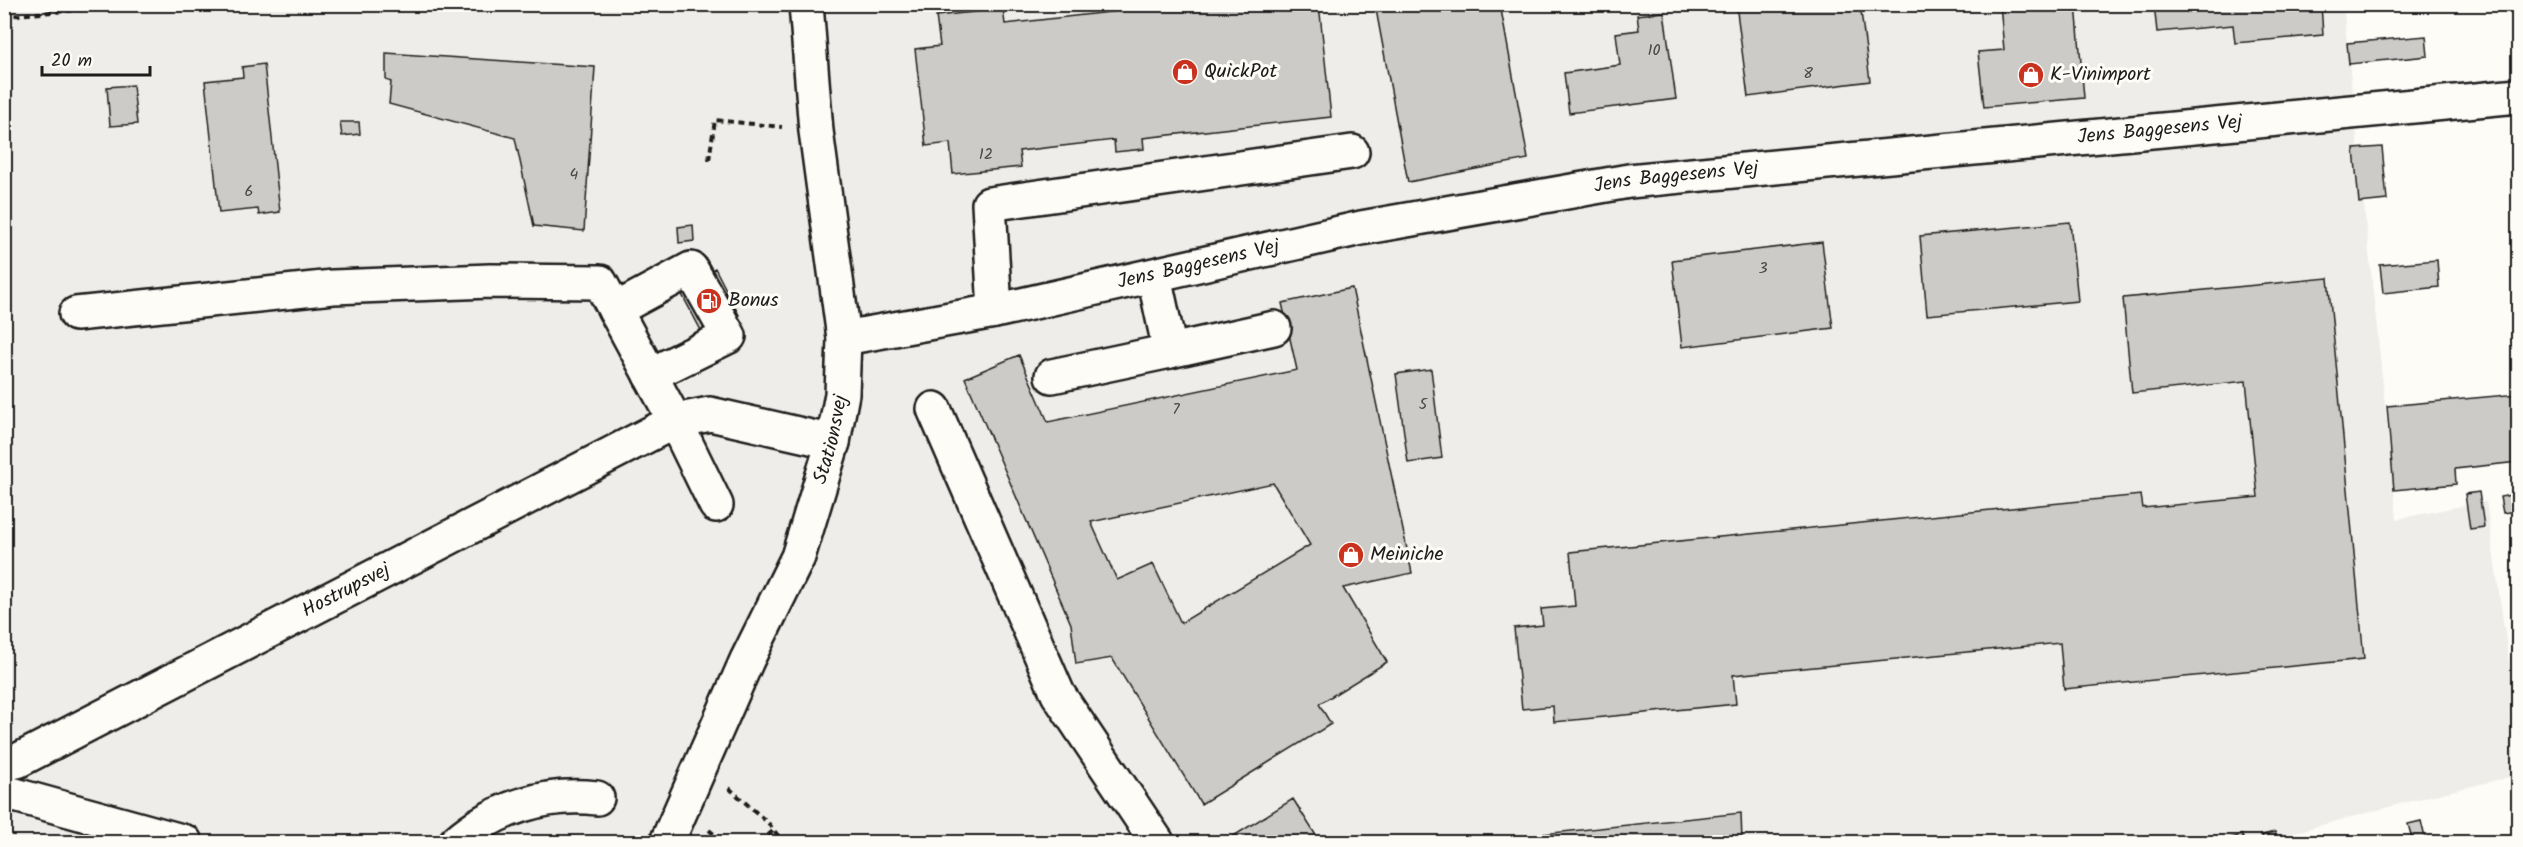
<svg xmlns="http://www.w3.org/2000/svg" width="2523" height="847" font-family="Kalam,sans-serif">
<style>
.built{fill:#eeede9}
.building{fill:#cccbc8;stroke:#1c1c1c;stroke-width:1.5;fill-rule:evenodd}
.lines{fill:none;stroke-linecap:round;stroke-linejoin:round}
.minor-casing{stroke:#1c1c1c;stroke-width:38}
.path{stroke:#1c1c1c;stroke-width:4;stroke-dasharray:6 4.5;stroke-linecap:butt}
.minor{stroke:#fdfcf7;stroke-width:33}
.labels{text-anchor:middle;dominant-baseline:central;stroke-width:6;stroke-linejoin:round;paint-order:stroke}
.number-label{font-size:16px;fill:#484847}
.poi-label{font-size:20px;fill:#1c1c1c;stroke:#fdfcf7;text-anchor:start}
.street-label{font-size:20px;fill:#1c1c1c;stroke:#fdfcf7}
</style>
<rect width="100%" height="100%" fill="#fdfcf7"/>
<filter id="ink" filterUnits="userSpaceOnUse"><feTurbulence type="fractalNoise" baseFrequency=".0167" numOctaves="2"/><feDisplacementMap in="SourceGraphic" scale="12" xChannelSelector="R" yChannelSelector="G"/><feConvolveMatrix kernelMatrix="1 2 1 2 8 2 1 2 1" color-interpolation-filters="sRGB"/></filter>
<g filter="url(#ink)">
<!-- built -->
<path class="built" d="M5 4 2343 5 2397 519 2486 501 2518 726V775L2426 797 2259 842H5Z"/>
<!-- building -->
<path class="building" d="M1180 4H1319L1331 117 1143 138 1144 149 1115 152 1114 140 1019 151 1021 167 953 174 950 143 926 146 915 49 940 46 936 16 1003 9 1005 24Z
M1375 4H1500L1528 159 1408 182Z
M1736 4H1860L1870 81 1748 97Z
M2000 4H2076L2084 98 1984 107 1978 52 2004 50Z
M2154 4H2321L2323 35 2235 43 2233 25 2157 32Z
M1664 12 1676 99 1569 113 1564 73 1620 65 1616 33 1639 30 1637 15Z
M2426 36 2428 56 2349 64 2347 43Z
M386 53 595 67 584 231 534 226 515 138 389 104 391 82 386 80Z
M264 64 280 212 259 215 258 209 219 213 205 81 243 77 242 67Z
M133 85 137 124 110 126 107 87Z
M340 122H359L360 134 342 136Z
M2382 147 2387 200 2359 203 2354 149Z
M2070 222 2078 301 1927 315 1920 236Z
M693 225 694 241 679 243 678 227Z
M1822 242 1833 328 1682 347 1672 260Z
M2437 260 2439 287 2383 293 2380 265Z
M715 268 739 315 703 334 678 287Z
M2328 278 2364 659 2064 689 2060 643 1733 675 1736 704 1554 722 1553 706 1522 709 1514 628 1543 625 1541 609 1575 606 1570 552 2141 495 2143 508 2258 497 2246 381 2132 393 2123 298Z
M1352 288 1412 573 1343 588 1387 662 1319 704 1331 724 1201 804 1112 658 1076 664 1071 624 965 378 1019 355 1048 422 1297 370 1282 303ZM1273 483 1310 545 1181 623 1153 564 1117 580 1091 522Z
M1431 369 1442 458 1408 463 1396 374Z
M2518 394V462L2455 469 2456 484 2394 490 2387 406Z
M2479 492 2484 527 2470 529 2465 494Z
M2516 494 2518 511 2503 513 2500 497Z
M1293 799 1317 837 1309 842H1224Z
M1741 813 1742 842H1468Z
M2421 821 2426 842H2413L2408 824Z
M2275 832 2278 842H2264L2262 835Z
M2242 835 2244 842H2229L2228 839Z"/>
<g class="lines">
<!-- minor casing -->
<g class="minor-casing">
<g id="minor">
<path d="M615 310 691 269 729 336 650 375"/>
<path d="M995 311 989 204 1352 152"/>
<path d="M76 314 333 287 490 281 600 282 675 421 716 505"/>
<path id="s1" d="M844 338 995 311 1361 228 1629 181 2518 96"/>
<path d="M1170 351 1274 328"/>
<path d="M1052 376 1170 351 1154 276"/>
<path d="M934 409 1058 694 1157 842"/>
<path id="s2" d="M4 764 17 761 675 421 710 414 833 442"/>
<path d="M4 792 185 842"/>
<path d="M456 842C495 808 546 792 597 798"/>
<path id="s3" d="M667 842 747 660 798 557 833 442 842 394 844 338 816 131 806 4"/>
</g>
</g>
<!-- path -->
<path class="path" d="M4 16 149 4
M709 160 715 120 782 127
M729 788 769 824 783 842
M709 830 721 840 720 842
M760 842 774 830"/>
<!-- minor -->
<use href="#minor" class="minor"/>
</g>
</g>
<!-- icons -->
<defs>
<g id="shop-disc" transform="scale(1.35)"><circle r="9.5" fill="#c8321e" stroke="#fdfcf7"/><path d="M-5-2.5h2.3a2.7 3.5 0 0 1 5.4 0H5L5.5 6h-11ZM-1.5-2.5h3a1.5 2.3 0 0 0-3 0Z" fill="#fff"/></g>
<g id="fuel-disc" transform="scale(1.35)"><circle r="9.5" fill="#c8321e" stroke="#fdfcf7"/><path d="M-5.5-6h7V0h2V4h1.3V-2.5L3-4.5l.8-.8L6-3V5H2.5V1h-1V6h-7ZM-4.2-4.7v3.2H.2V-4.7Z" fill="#fff"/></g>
</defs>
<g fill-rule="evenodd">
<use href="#shop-disc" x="1185" y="72"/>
<use href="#shop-disc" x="2031" y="75"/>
<use href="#fuel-disc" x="709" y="301"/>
<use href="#shop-disc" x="1351" y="555"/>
</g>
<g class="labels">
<!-- number labels -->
<g class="number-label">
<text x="1654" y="50">10</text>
<text x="1808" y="73">8</text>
<text x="986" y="154">12</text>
<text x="574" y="174">4</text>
<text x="249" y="191">6</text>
<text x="1763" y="268">3</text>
<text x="1423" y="404">5</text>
<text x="1176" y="409">7</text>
</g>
<!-- poi labels -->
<g class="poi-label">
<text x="1204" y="72">QuickPot</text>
<text x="2050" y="75">K-Vinimport</text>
<text x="728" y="301">Bonus</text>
<text x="1370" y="555">Meiniche</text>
</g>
<!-- street labels -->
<g class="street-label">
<text stroke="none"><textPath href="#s1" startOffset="1334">Jens Baggesens Vej</textPath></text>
<text stroke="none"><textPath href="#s1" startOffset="848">Jens Baggesens Vej</textPath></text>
<text stroke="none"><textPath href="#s1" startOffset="362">Jens Baggesens Vej</textPath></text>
<text stroke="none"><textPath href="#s3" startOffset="436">Stationsvej</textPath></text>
<text stroke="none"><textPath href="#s2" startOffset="384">Hostrupsvej</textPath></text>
</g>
</g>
<!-- margin -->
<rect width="2523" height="847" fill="none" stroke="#fdfcf7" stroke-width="24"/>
<rect x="12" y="12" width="2499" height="823" fill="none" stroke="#1c1c1c" stroke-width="2" filter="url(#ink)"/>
<!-- scale -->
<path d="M42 66v9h108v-9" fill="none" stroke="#1c1c1c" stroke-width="3"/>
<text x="51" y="66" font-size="18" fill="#1c1c1c" stroke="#fdfcf7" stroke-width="4.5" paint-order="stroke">20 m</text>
</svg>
